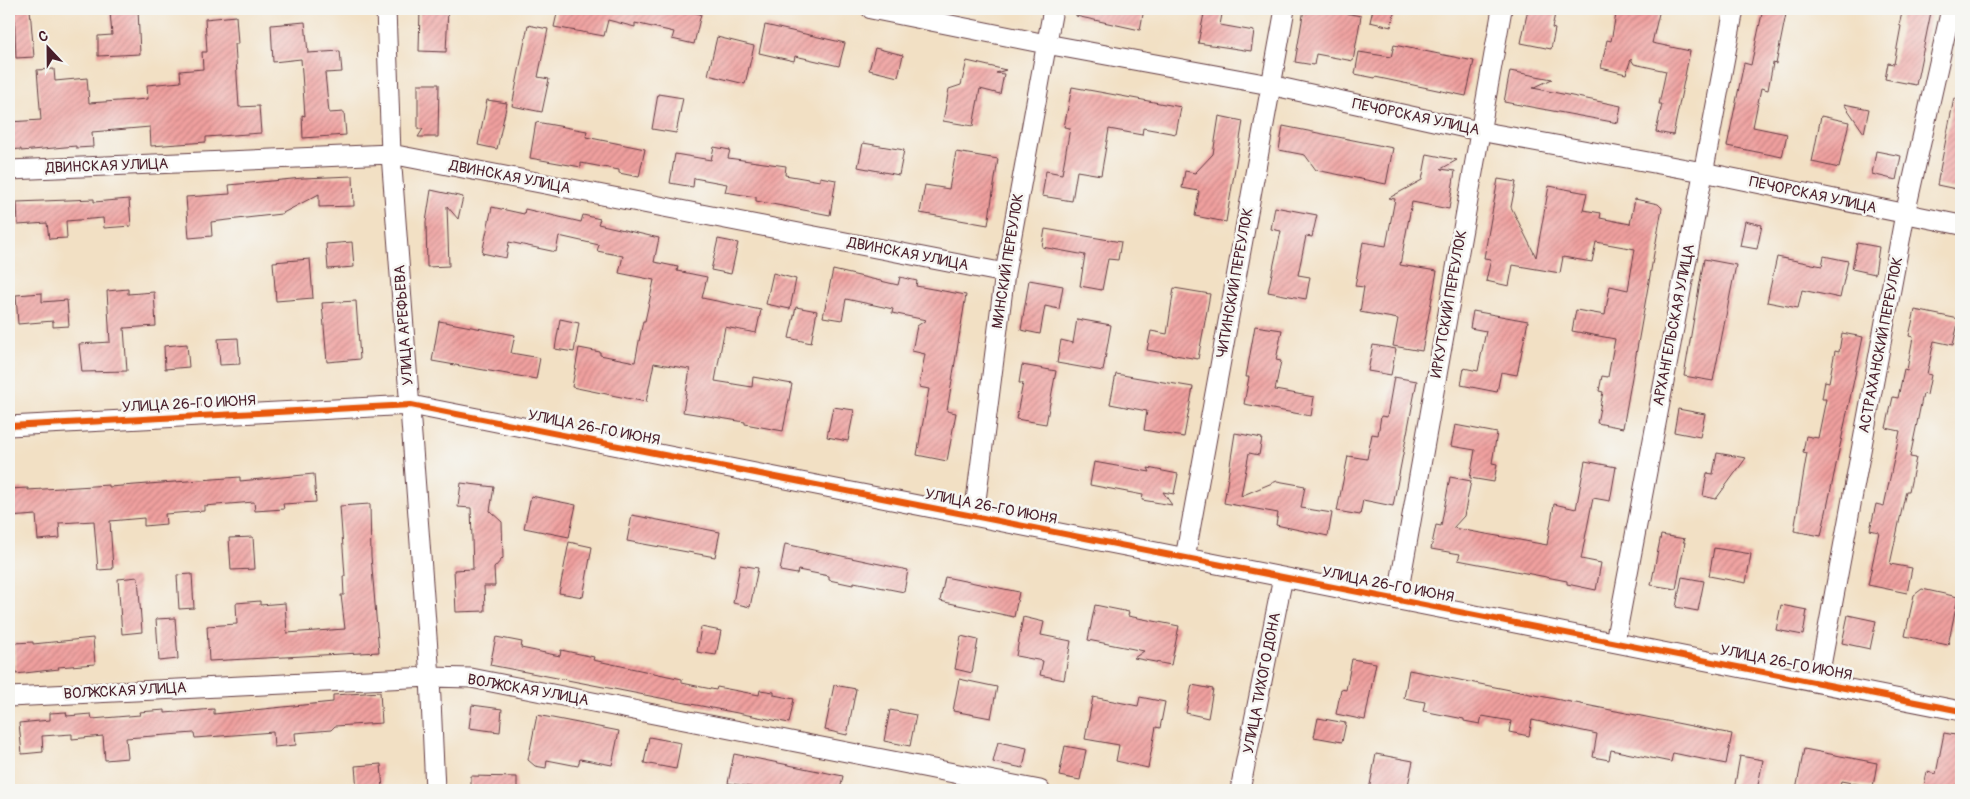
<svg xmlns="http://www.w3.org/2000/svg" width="1970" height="799" font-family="Pangolin,sans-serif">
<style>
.building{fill:url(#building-hatch)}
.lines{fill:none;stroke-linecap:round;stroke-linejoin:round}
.street-casing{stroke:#633c42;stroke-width:21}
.street{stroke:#fff;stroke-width:19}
.cycleway-casing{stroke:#f6f6f2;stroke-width:9}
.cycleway{stroke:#e8590c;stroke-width:6}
.labels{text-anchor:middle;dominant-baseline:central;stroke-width:5;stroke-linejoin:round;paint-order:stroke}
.street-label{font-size:15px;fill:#4a1f2b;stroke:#f6f6f2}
</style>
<defs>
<pattern id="building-hatch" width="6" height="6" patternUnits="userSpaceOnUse" patternTransform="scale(1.25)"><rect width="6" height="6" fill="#f0a09f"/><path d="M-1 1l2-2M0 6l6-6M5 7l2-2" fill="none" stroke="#c48282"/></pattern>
</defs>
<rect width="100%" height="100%" fill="#f6f6f2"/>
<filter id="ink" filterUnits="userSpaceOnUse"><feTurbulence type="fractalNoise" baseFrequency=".02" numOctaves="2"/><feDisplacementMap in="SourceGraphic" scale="10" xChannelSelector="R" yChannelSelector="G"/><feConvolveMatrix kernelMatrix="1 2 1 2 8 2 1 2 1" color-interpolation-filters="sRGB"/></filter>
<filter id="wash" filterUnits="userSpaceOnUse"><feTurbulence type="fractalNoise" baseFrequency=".0096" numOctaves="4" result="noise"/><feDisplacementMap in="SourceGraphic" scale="20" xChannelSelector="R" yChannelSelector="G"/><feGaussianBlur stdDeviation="1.12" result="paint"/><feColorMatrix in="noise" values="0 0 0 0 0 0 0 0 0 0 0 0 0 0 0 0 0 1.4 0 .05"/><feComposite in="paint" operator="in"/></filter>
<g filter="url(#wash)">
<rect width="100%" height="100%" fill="#f2e0c4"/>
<g id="blocks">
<!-- building -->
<path class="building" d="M14 9H30L34 57 16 58Z
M138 9 140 54 98 56V36L112 35 110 12Z
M420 9H448L446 52 419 51Z
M558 9H676L701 14 694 44 672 39 674 32 635 23V27L608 20 604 36 554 27Z
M1076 9H1144L1140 30 1076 16Z
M1205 9H1223L1220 25 1254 31 1251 51 1198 43Z
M1304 9H1323L1361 16 1353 61 1316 54 1314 65 1295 62Z
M1373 9H1395L1391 27 1370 22Z
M1528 9H1556L1552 28 1555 29 1551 49 1521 43Z
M1617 9H1660L1652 43 1690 51 1673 135 1656 132 1662 104H1659L1666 71 1634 64 1631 59 1626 74 1601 68 1607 40 1611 41Z
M1763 9H1787L1776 64 1773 63 1768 90 1761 88 1753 127 1787 134 1782 157 1727 146 1744 63 1751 65Z
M1903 9H1917L1931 12 1916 85 1885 79 1888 63 1894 64 1901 26 1899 25Z
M236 16 238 44H235L239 107 259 106 261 133 206 137V142L151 146 150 127 92 132 93 147 76 148V146L21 151V149L9 150V122L41 120 37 70 54 69 55 81 87 78 89 103 148 99 147 85 181 82 180 71 203 69 202 52H207L205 19Z
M305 22 308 53 340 51 342 72 325 73 329 113 344 112 346 135 303 138 302 115 305 116 301 59 273 62 271 25Z
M528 25 548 29 538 77 549 79 542 112 512 106Z
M765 25 845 43 839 66 795 56 794 61 759 53Z
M717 37 754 46 745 84 708 75Z
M1394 45 1474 61 1466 96 1375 77V78L1355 74 1359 52 1391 57Z
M875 48 903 55 898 77 869 70Z
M967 61 1006 70 996 73 1004 74 1000 94 980 89 973 126 943 121 949 89 961 85Z
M1510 71 1552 79 1533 88 1621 106 1618 123 1504 102Z
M418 84H439L438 137H418L423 129H418Z
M1072 87 1181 107 1176 134 1143 128 1142 135 1109 129 1101 175 1077 171 1072 201 1042 196 1046 171 1062 174 1070 128 1064 127Z
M658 94 683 98 676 133 652 129Z
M1954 98 1961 99V190L1937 185Z
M487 100 507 103 497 149 478 145Z
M1844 104 1869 109 1864 133Z
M1219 116 1243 121 1226 222 1195 216 1199 191 1182 188 1185 171 1195 173 1213 154Z
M1821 116 1849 122 1839 168 1812 162Z
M536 122 587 131 586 137 645 149 639 177 619 173V170L581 163V167L530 158Z
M1283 126 1393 148 1386 184 1316 170 1305 155 1279 150Z
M863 143 904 150 899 175 858 167Z
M714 147 730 150 728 158 786 166 785 175 820 181V177L836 180 830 215 756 201V197L725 192 727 184 694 178 693 187 670 183 675 154 711 160Z
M1876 151 1901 156 1896 180 1872 174Z
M956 152 998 159 988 225 920 213 925 185 949 189Z
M1427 154 1457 160 1441 169 1455 171 1449 209 1412 202 1400 265 1437 271 1422 351 1393 346 1398 319 1360 312 1364 287 1355 286 1363 242 1386 246 1395 199 1389 198 1422 180Z
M353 176 354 206 319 207V194L281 214 211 222 212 236 189 238 186 197 230 194 229 185 303 178Z
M1498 179 1516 182 1511 207 1536 257 1549 186 1587 193 1583 210 1601 213 1600 218 1630 224 1635 199 1658 204 1662 208 1623 428 1597 423 1603 392 1599 391 1602 376 1608 377 1615 339 1572 331 1576 310 1605 315 1610 286 1628 290 1635 249 1596 242 1592 262 1563 257 1560 273 1513 265 1509 286 1486 281 1491 259 1484 258Z
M431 190 463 197 458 219 447 206 449 266 427 267 426 222Z
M94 199V202L129 199 131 226 104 228 103 218 66 221 67 238 49 239 47 223 18 225 17 202Z
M492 207 524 214 525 209 581 222 583 215 600 219 598 224 659 238 654 262 678 267 677 271 707 277 702 298 761 310 756 333 725 327 715 381 752 387 753 377 792 384 783 431 745 424V422L683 412 690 369 654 363 646 402 572 387 579 348 600 352V355L635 362 643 321H645L654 280 619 273 623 256 597 251 599 245 559 236 556 252 509 242 506 258 482 253Z
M1275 207 1317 215 1312 237 1306 236 1298 275 1310 277 1306 299 1268 292 1281 231 1271 229Z
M1745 221 1762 225 1757 249 1740 246Z
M1045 229 1121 242 1118 260 1108 259 1102 290 1080 286 1085 255 1042 247Z
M718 239 738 243 731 274 711 270Z
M352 242 354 267 328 269 326 244Z
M1857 243 1879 247 1875 274 1852 269Z
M1824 256 1848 261 1840 298 1802 290 1798 308 1767 302 1777 257 1822 266Z
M310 259 313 298 276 301 273 262Z
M1704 259 1736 265 1713 381 1684 376Z
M833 270 898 285 900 277 917 281 916 286 966 295 947 411 956 413 947 461 917 455 929 389 919 387 925 354 912 351 917 326 926 320 892 313 893 309 846 299 842 320 823 317Z
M773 273 796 279 790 309 766 304Z
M1029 280 1063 286 1059 309 1045 306 1040 334 1021 330Z
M1174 288 1210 294 1198 359 1147 350 1151 331 1167 334Z
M128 289V294L154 292 156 326 124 328 127 371 82 372 79 344 110 342 107 291Z
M42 293V302L67 300 69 326 53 327V321L18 324 16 295Z
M356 301 360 359 327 362 322 303Z
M796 307 817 311 811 343 789 338Z
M1915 310 1959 319 1953 345 1934 341 1927 374 1931 375 1927 395 1923 394 1910 457 1916 458 1909 491H1906L1890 564 1912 568 1907 593 1868 585 1879 532 1870 530 1876 504 1884 506 1900 431 1886 428 1893 397 1898 398 1904 369 1907 370 1913 337 1909 336Z
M1473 311 1528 321 1517 375 1501 372 1497 392 1461 385 1464 368 1478 371 1486 331 1470 328Z
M560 319 579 323 574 352 555 349Z
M1077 319 1111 325 1103 371 1057 363 1061 340 1073 343Z
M439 321 515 335 511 353 540 358 536 379 432 361Z
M1255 326 1282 330 1276 360 1281 361 1275 390 1314 397 1311 416 1244 404 1249 377H1246Z
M1842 333 1863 337 1821 536 1794 531 1807 453 1803 452 1806 436 1818 438 1826 399H1822L1825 381 1829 382 1835 351 1839 352Z
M238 338 240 364 220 365 218 339Z
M187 344 189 367 165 369 164 346Z
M1373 345 1396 349 1391 375 1368 371Z
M1022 365 1056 371 1046 424 1016 419 1023 383H1019Z
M1116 374 1193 387 1184 437 1144 430 1147 411 1110 404Z
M1394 377 1417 381 1393 506 1363 500 1360 515 1337 511 1348 456 1367 459 1372 434 1378 435 1381 416 1387 417Z
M833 407 854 410 848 441 827 437Z
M1678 409 1705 414 1700 437 1674 432Z
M1455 425 1497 433 1492 463 1497 464 1494 482 1470 478 1475 450 1451 446Z
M1235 433 1262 438 1259 455 1249 453 1241 496 1277 481 1305 486 1301 508 1332 513 1328 536 1276 525 1278 513 1224 503Z
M1717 453 1746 458 1716 499 1703 496 1707 473 1713 474Z
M1585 461 1616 467 1610 501 1593 498 1581 559 1601 563 1596 590 1567 584V581L1458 560 1460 554 1431 549 1436 525 1441 526 1450 477 1471 481 1464 516 1453 528 1547 545 1554 504 1576 509Z
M1094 462 1150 472 1148 468 1178 474 1174 494 1163 492 1172 505 1142 500 1143 495 1090 485Z
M314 474 316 502 283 504 284 509 255 511 254 502 204 506V511L165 514 166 524 144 526V518L110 521 113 569 98 570 94 521 59 523 60 538 38 540 36 515 9 517V489L28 488V490L109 485V487L240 477V481Z
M461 483 494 487 490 511 502 522 503 558 494 568 495 586H484L485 611 456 612 454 570 473 569 471 508 458 507Z
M531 496 576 505 569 537 524 528Z
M370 504 371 556 379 652 209 661 207 626 237 624 236 603 260 601V605L285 603 287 633 345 629 341 595H344L343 576H345L340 506Z
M632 515 720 532 715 557 627 541Z
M1661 535 1685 539 1683 542H1685L1676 589 1651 585Z
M253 537 255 569 231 570 229 538Z
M569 542 592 547 583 597 559 593Z
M785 544 908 570 904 592 854 582 853 585 829 580V576L798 570 797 574 780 571Z
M1714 548 1751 554 1746 583 1709 576Z
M740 565 758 568 750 607 733 603Z
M192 574 194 608 179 609 177 575Z
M138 577 142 632 122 634 118 579Z
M945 577 1019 592 1014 617 940 601Z
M1682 577 1704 581 1698 611 1676 607Z
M1922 589 1958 597 1948 645 1905 636 1914 595Z
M1095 605 1129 612 1128 616 1179 626 1171 665 1134 658 1144 651 1088 640Z
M1781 605 1807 610 1803 635 1776 630Z
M1848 615 1876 621 1870 649 1842 643Z
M1023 617 1044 622 1041 635 1071 641 1064 680 1040 675 1043 661 1016 656Z
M175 618 178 659 159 661 156 619Z
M701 627 721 631 716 655 697 652Z
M961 636 978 640 972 673 955 669Z
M496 637 522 642 521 648 560 656 561 650 594 657 593 660 682 679V683L716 690 717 687 759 695 760 690 774 692V695L794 699 789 723 490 665Z
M93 638 95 664 58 667 59 669 16 674 14 643 33 642V644Z
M1352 659 1376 663 1365 720 1336 714 1341 689 1346 690Z
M1409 670 1732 734 1726 764 1673 753 1671 762 1611 750 1609 760 1593 757 1597 734 1532 720 1529 736 1509 732 1511 721 1482 716 1480 724 1464 721V719L1423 711 1425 702 1404 698Z
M959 679 997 687 991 718 953 711Z
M834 685 856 689 847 735 825 730Z
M1192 685 1213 689 1208 718 1186 713Z
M380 692 382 723 335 726 331 730 295 733 296 745 274 747 273 732 195 738 194 733 126 738 128 758 105 760 103 736 72 739V734L42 736 43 752 22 754 19 723 50 720V713L66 712 67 716 91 714 92 719 140 715 139 712 165 710V713L214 709V714L333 702V695Z
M1093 697 1138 706 1140 697 1165 702 1160 728 1156 727 1148 768 1116 761 1119 745 1085 739Z
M472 705 502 709 500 732 469 728Z
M890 710 916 715 910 746 884 741Z
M537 715 619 731 612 765 580 759 578 766 547 760 546 768 535 766 528 760Z
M1318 718 1346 723 1342 742 1314 737Z
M1944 733 1961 736V790H1923L1927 772 1936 774Z
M649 737 681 743 676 769 644 763Z
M998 742 1027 748 1023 768 993 762Z
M1065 746 1086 750 1080 780 1059 776Z
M1804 749 1877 763 1873 787 1841 781 1839 790H1796Z
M734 754 843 776 840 790H766L728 783Z
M1376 754 1413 761 1407 790H1369Z
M1740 756 1763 760 1757 790H1734Z
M381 764 383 790H357L355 766Z
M471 776 517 777V790H471Z"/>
</g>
</g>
<g filter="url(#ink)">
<use href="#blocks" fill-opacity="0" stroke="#633c42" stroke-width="1"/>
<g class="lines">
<!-- street casing -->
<g class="street-casing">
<path id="street" d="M386 9 391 154 430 677 435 790
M871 9 1046 44 1270 85 1479 131 1703 172 1961 225
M9 170 391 154 1005 273
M9 426 411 405 1961 711
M974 516 1005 273 1053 9
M1185 558 1285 9
M1397 600 1502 9
M1615 642 1734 9
M1818 682 1905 214 1951 9
M9 697 430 677 471 678 1040 790
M1240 790 1283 577"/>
</g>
<!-- street -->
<use href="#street" class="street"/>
<!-- cycleway casing -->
<g class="cycleway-casing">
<path id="cycleway" d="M9 426 411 405 1961 711"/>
</g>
<!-- cycleway -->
<use href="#cycleway" class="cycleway"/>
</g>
</g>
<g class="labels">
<!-- street labels -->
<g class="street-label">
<text transform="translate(1416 117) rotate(12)">ПЕЧОРСКАЯ УЛИЦА</text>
<text transform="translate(107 166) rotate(-2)">ДВИНСКАЯ УЛИЦА</text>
<text transform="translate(510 177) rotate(11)">ДВИНСКАЯ УЛИЦА</text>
<text transform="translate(1813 195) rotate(12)">ПЕЧОРСКАЯ УЛИЦА</text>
<text transform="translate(908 254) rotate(11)">ДВИНСКАЯ УЛИЦА</text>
<text transform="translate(1008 261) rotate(-81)">МИНСКИЙ ПЕРЕУЛОК</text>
<text transform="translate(1235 283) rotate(-80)">ЧИТИНСКИЙ ПЕРЕУЛОК</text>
<text transform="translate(1449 304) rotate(-80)">ИРКУТСКИЙ ПЕРЕУЛОК</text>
<text transform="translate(404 325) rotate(-94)">УЛИЦА АРЕФЬЕВА</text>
<text transform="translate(1674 325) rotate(-79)">АРХАНГЕЛЬСКАЯ УЛИЦА</text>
<text transform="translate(1881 345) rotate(-79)">АСТРАХАНСКИЙ ПЕРЕУЛОК</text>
<text transform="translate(189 404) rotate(-3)">УЛИЦА 26-ГО ИЮНЯ</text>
<text transform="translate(594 428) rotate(11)">УЛИЦА 26-ГО ИЮНЯ</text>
<text transform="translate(991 507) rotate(11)">УЛИЦА 26-ГО ИЮНЯ</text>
<text transform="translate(1388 585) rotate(11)">УЛИЦА 26-ГО ИЮНЯ</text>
<text transform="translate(1786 663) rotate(11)">УЛИЦА 26-ГО ИЮНЯ</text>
<text transform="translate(1262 683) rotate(-79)">УЛИЦА ТИХОГО ДОНА</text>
<text transform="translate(528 690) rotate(10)">ВОЛЖСКАЯ УЛИЦА</text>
<text transform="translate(125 691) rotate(-3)">ВОЛЖСКАЯ УЛИЦА</text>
</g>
</g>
<!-- margin -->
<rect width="1970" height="799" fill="none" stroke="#f6f6f2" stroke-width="30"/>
<!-- north arrow -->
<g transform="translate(48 48) rotate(338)" stroke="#f6f6f2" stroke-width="4" paint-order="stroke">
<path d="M0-4L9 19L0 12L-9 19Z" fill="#4a1f2b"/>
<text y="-8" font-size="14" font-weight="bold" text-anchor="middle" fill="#4a1f2b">С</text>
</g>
</svg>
